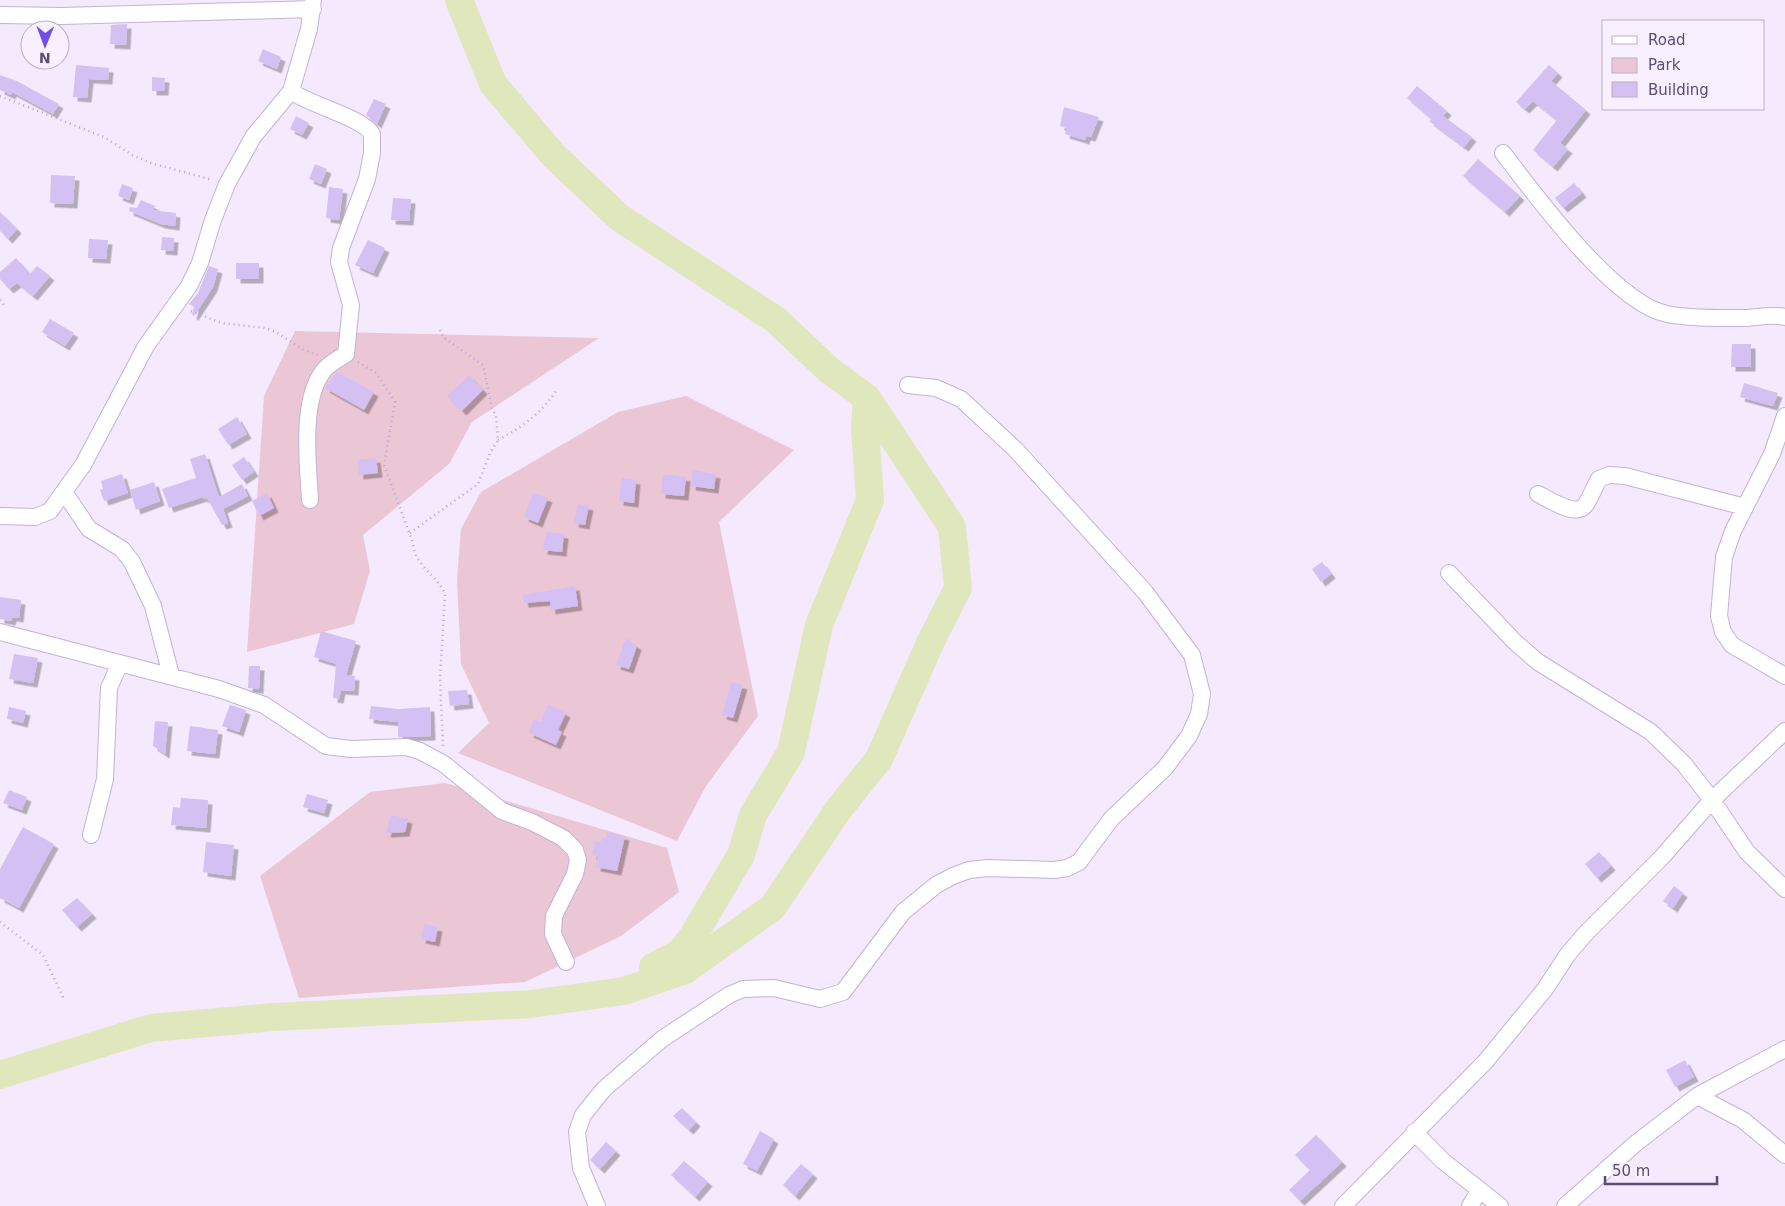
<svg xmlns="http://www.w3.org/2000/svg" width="1785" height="1206" font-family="'DejaVu Sans',sans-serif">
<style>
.green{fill:#ebc6d5}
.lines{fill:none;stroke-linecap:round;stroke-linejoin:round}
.river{stroke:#e1e7bc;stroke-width:28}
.building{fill:#d4c0f3;filter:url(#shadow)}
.minor-casing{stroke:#c2b3d4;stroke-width:18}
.path{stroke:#b7a3d8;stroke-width:2.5;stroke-dasharray:1 4;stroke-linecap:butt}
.minor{stroke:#fff;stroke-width:16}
</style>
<defs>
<filter id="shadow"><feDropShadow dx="4.5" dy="4.5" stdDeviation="0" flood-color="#0004"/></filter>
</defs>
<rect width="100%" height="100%" fill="#f5e9fd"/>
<!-- green -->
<path class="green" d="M295 331 599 338 472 422 449 464 363 535 370 571 354 624 247 652 264 396Z
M686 396 794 450 719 522 758 716 706 786 677 841 458 753 489 723 461 664 457 580 461 529 481 492 618 412Z
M445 783 667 848 679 892 621 936 525 982 299 998 260 876 370 792Z"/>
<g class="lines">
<!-- river -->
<path class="river" d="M653 967 680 953 693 936 741 855 753 815 791 752 819 625 870 500 865 428 867 398
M0 1075 151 1028 274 1017 531 1004 624 991 685 970 773 907 838 810 879 759 931 641 958 588 952 527 867 398 829 370 776 320 620 218 554 156 493 84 459 0"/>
</g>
<!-- building -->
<path class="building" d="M127 24 126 45 110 44 111 25Z
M263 49 281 57 277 69 258 61Z
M76 65 109 68 108 80 89 79 87 98 73 97Z
M1549 65 1558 73 1551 81 1586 110 1560 143 1568 149 1553 167 1533 150 1557 120 1533 101 1525 109 1516 102Z
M0 75 17 81 59 104 53 114 12 92 11 95 0 90Z
M152 77 165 78 164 91H152Z
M1417 86 1447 111 1443 116 1472 137 1464 147 1429 121 1432 119 1407 98Z
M374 99 386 104 377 124 366 115Z
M1064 107 1099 117 1091 137 1086 136 1085 140 1065 134 1067 128 1060 126Z
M296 116 309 123 302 135 290 129Z
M1478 159 1520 196 1505 212 1463 176Z
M315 164 327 169 321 184 309 179Z
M51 175 75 176 73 204 50 203Z
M1574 183 1582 193 1563 208 1555 198Z
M122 184 133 188 129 200 118 196Z
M329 187 343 189 339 220 326 218Z
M393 198 411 199 409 221 391 220Z
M141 200 155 206 153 210 176 213 175 226 161 224 129 211 130 207 137 208Z
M0 212 17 229 8 239 0 231Z
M162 237 174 238 173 251 161 250Z
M89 239 108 240 106 259 88 258Z
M368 240 385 248 373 273 355 265Z
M16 258 30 274 37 266 50 276 33 296 17 283 9 289 0 279V272Z
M236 263H259V279H236Z
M209 266 218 269 213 287 194 316 192 315 194 307 189 304 198 293Z
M50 319 74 333 65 346 42 332Z
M1732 344H1751V367H1731Z
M337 372 374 392 364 410 325 388Z
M469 375 483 390 462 411 447 396Z
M1744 383 1778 393 1773 406 1740 397Z
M237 417 247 434 228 445 218 429Z
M205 454 219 497 242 484 248 496 223 509 228 523 222 525 207 498 204 499 203 497 169 508 162 489 196 478 190 459Z
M244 457 254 472 242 480 232 465Z
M376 458 378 473 359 475 358 460Z
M693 470 716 474 714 489 691 486Z
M122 474 128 493 104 501 100 490 103 489 101 481Z
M663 474 686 477 684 496 661 494Z
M622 478 636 480 634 503 619 501Z
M154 482 160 501 136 510 130 490Z
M267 493 274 508 259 516 252 501Z
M533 493 548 498 538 523 524 517Z
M578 504 589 506 585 525 574 523Z
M546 532 564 534 562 552 543 550Z
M1322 562 1331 574 1321 582 1312 569Z
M575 586 578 606 551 610 550 601 524 603 523 595Z
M0 597 21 600 19 618 12 617 11 621 0 619Z
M321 631 356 641 346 675 355 676 354 691 341 690 339 699 333 698 336 664 314 657Z
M626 638 637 646 629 669 616 665Z
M14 654 38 658 33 683 9 679Z
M249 666H260L259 689 248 688Z
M731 682 743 685 733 718 722 715Z
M467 690 469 704 450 706 448 691Z
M548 704 566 713 558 730 562 732 556 745 529 733 534 719 540 722Z
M230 705 246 710 239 732 222 726Z
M371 706 398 709 430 707 431 736 398 737V722L369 719Z
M9 707 26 711 23 723 7 719Z
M155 721 168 722 165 754 153 746Z
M190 726 218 730 215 754 187 751Z
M9 790 27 797 22 810 3 803Z
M307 794 328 800 324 813 303 807Z
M181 798 208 800 206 828 171 825 173 807 180 808Z
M391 815 408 819 405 832 386 833Z
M23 827 54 844 19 908 0 898V869Z
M607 832 625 836 617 871 596 867 598 856 592 855 595 841 601 842 602 837 606 838Z
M206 842 234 845 231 876 203 872Z
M1599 852 1611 866 1597 878 1585 864Z
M1674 886 1683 893 1673 908 1663 901Z
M77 898 92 914 77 927 62 910Z
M424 924 438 927 435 942 421 939Z
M1685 1060 1694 1077 1675 1087 1666 1070Z
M682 1108 696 1122 689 1130 673 1116Z
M760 1131 774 1139 757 1171 743 1164Z
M1316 1135 1342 1162 1300 1201 1289 1190 1310 1170 1295 1155Z
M606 1142 616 1151 600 1169 590 1160Z
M684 1161 708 1182 695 1197 671 1175Z
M801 1164 813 1174 795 1196 783 1185Z"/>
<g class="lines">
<!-- minor casing -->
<g class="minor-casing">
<path id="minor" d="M0 15 62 16 313 9
M291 91C309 105 362 117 372 134V153L367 179 341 248 339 262 351 305 346 354C338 359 330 363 324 370 300 400 308 464 310 500
M1503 153C1535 195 1615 304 1667 314 1690 319 1723 318 1747 318 1759 317 1774 314 1785 317
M1785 416 1772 454 1733 531 1724 557 1719 616 1723 632 1732 645 1785 676
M64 492 89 529 122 549 132 562 153 606 171 675
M1538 494C1549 499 1577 519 1586 504 1591 497 1594 487 1599 479L1609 475 1625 476 1745 507
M0 516 35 517 50 511 83 465 146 346 189 286 200 263 213 220 227 184 253 137 291 91 309 29 313 0
M1449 573 1516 643 1538 662 1651 732 1684 764 1712 800 1747 852 1785 889
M0 632 219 689 264 705 326 746 351 749 406 747 420 751 444 764 502 811 532 822 563 838 575 850 578 860 575 874 554 916 553 934 566 962
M91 835 105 779 109 688 120 663
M1697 1096 1743 1120 1785 1155
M1414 1132 1443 1161 1500 1206
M597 1206 581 1168 577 1132 583 1115 604 1089 662 1039 729 995 743 989 774 988 820 999 843 992 903 912 936 885 953 876 969 870 988 868 1054 870 1067 868 1079 862 1111 819 1165 768 1189 736 1199 714 1202 694 1192 655 1145 592 1016 450 961 399 936 388 908 385
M1343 1206 1485 1062 1545 989 1568 954 1586 933 1662 857 1712 800 1785 731
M1470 1206 1479 1191
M1565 1206 1635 1144 1697 1096 1785 1049"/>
</g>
<!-- path -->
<path class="path" d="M0 96 104 137 132 155 151 163 213 180
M0 300 4 305
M191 311 221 323 265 328 276 332 302 349 318 355
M358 362 376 373 395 402 384 465 413 543C415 566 436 574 445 594L440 678 443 746
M498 440C522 427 541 414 556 391
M410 533 478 484 490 453 498 440 496 415 492 409 483 365 443 337 439 327
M0 922 43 955 64 999"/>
<!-- minor -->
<use href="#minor" class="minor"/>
</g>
<!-- legend -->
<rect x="1602" y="20" width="162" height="90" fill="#f9f0ff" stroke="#baaec9"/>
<rect x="1612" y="36" width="25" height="8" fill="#ffffff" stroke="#baaec9"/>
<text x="1648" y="45" font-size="15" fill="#5b4c78">Road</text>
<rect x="1612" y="58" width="25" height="15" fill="#ebc6d5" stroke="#baaec9"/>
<text x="1648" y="70" font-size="15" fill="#5b4c78">Park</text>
<rect x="1612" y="82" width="25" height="15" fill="#d4c0f3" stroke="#baaec9"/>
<text x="1648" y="95" font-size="15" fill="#5b4c78">Building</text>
<!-- north arrow -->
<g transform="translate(45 45) rotate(181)"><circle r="24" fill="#f9f0ff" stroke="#baaec9"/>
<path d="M0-4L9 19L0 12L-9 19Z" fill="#704ee7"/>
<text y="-8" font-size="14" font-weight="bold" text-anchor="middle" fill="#5b4c78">N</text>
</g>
<!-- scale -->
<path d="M1605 1176v8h112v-8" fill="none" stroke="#5b4c78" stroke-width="2.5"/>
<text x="1612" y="1176" font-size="15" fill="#5b4c78" stroke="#f9f0ff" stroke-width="4" paint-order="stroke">50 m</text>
</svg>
